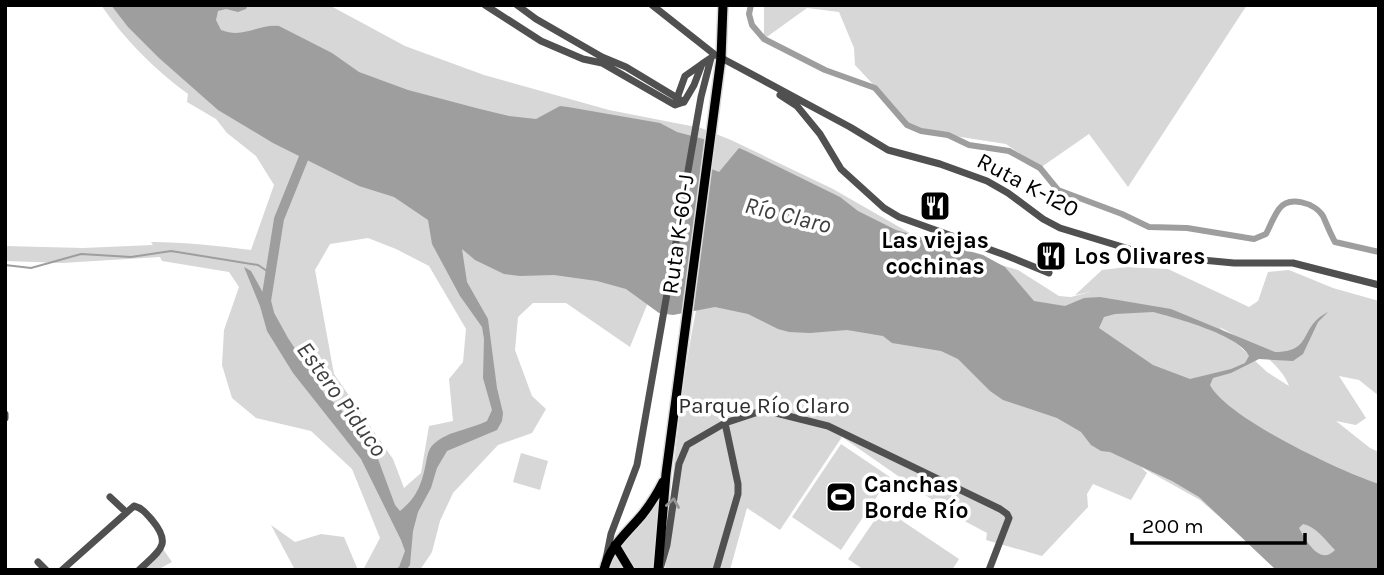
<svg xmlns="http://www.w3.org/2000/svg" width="1384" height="575" font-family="Karla,sans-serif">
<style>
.green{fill:#d7d7d7;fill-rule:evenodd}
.water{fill:#9e9e9e;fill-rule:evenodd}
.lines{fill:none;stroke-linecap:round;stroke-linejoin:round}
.stream{stroke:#9e9e9e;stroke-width:2}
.canal{stroke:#9e9e9e;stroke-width:6}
.river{stroke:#9e9e9e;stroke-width:10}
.major-casing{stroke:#dbdbdb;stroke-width:12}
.minor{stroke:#505050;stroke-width:7}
.major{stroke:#000;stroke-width:9}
.oneway{stroke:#969696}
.labels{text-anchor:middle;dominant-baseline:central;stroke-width:7;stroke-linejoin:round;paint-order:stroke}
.street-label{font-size:23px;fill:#000;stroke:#fff}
.poi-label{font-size:23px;font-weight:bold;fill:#000;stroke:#fff;text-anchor:start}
.park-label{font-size:23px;fill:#2e2e2e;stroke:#fff}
.water-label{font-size:24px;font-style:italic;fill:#3f3f3f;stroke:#fff}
</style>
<rect width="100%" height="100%" fill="#fff"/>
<!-- green -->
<path class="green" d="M101 5H329L405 46 484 75 609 110 701 128 731 140 833 189 929 244 1018 270 1059 296 1071 297 1090 292 1075 295 1102 270 1126 267 1168 269 1249 307 1258 301 1268 272 1289 270 1333 288 1379 301V396L1359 380 1339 376 1366 418 1356 425 1336 421 1370 448 1379 452V570H1281L1200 500 1141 467 1147 473 1131 500 1093 484 1087 494 1088 507 1042 556 986 540 987 533 957 517 842 437 780 530 747 508 730 570H665C672 481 679 392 697 306L649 300 630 347 566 303H533L518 317 515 350 532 396 546 409 532 433 498 445 453 493 440 521 432 552 420 570H363L380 538 352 469 311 431 256 418 232 398 222 365 224 330 239 287 229 272 162 261 160 257 62 263 5 261V246L83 248 153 245 151 242C185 242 218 246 251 250L274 185 256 156 227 133 216 119 187 102 188 94C155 70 124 39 101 5ZM368 238 396 249 429 266 466 329 463 362 449 379 453 421 429 426 421 473 404 488 393 459 334 374 315 270 330 244ZM1219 327C1242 338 1281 362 1289 386L1267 372ZM976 372 1039 411 1018 404Z
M764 5H1247L1128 187 1089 134 1040 168 1006 144 948 135 907 125 884 96 855 65 854 48 839 12 807 8 764 39Z
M841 444 890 477 841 550 792 517Z
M521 453 548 461 540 490 513 482Z
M660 499 654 570H606L615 549Z
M883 508 959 559 952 570H864L848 559Z
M271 525 295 542 321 534 344 537 358 570H295Z
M163 549 172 562 157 570H142Z"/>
<!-- water -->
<path class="water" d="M111 5H248L246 9 238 12 226 9 218 11 216 20 221 30C244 39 257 24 279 26L332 53 359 72 408 90 480 109 509 116 536 119 560 106 568 107 660 123 677 132 707 140V167L719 172 739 148 746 151 840 197 858 211 896 230 983 255 1005 267 1034 301 1065 306 1084 298 1100 297 1171 309 1275 352C1314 352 1298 327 1328 312L1318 322 1303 354 1293 361 1259 359 1231 373 1213 378 1210 385C1227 418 1341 472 1379 484V570H1276L1199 497 1172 481 1110 452 1101 451 1091 445 1081 432 1057 418 1003 400 990 391 958 359 941 351 892 343 883 336 847 330 810 333 789 332 778 329 748 314 715 307 673 315 659 313 626 289 597 281 554 275 520 276 504 274 475 260 462 249 467 282 488 319 497 388 503 413 502 421 497 430 447 451 437 468 431 488 418 512 413 531 410 565 406 570H393L399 567 405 551 401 540 361 459 293 373 267 331 260 306 244 267 251 271 288 338 324 393 366 435 378 459 395 505 400 511C417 498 422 483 426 463 427 458 428 451 431 447 444 431 470 430 487 421L492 410 483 378 484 339 482 327 460 296 432 244 428 220 394 197 359 186 273 143 218 110 159 58 128 27ZM1153 312C1176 318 1239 335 1249 356L1245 363 1231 369 1190 379 1153 365 1099 328 1104 317 1115 314ZM1303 524C1317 527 1325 540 1335 550 1320 566 1306 541 1299 528Z"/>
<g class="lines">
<!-- stream -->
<path class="stream" d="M5 265 31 268 81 254 131 257 171 251 258 265 270 273"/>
<!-- canal -->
<path class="canal" d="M751 5 749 14 752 25 764 39 825 70 875 88 907 125 921 131 948 135 969 145 1009 151 1040 168 1058 190 1122 214 1149 227 1187 228 1254 239 1266 234C1270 226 1274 216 1279 209 1289 195 1315 203 1323 216 1327 225 1330 233 1335 242L1379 252"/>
<!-- river -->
<path class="river" d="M269 313 266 301 279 219 308 147"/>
<!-- major casing -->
<g class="major-casing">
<path id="major" d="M615 545 630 570
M604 570C609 547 627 533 642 515 650 505 657 494 663 482
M658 570 666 474 721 58 723 5"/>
</g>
<!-- minor -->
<path class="minor" d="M485 5 541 41 583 59 602 63 675 105 684 102 694 85 702 64 711 58
M517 5 536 19 602 57 626 67 684 102
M652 5 714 54 850 127 888 150 940 164 987 181 1008 193 1043 219 1060 228 1149 255 1234 263H1293L1379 285
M780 95 797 106 820 134 841 169 884 208 899 217 1005 255 1049 273
M676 101 685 76 702 64
M688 171 701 97 711 58
M5 414V418
M110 497 126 512
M606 559 611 534 637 465 686 185
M38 562 46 570
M660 569 667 545 679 464 687 445 725 423 764 410 828 426 1000 509 1007 514 1009 518 989 570
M62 570 134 506C142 508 146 513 152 520 173 545 159 551 139 570
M716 570 738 494V484L725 423"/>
<!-- major -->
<use href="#major" class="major"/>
</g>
<!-- one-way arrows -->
<defs><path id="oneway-chevron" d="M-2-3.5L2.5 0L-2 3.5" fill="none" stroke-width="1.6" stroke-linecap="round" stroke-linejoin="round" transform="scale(1.75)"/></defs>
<use class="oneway" href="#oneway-chevron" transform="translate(673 503) rotate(-81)"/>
<!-- icons -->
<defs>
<g id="restaurant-square" transform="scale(1.575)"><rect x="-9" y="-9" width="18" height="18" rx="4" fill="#000" stroke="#fff"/><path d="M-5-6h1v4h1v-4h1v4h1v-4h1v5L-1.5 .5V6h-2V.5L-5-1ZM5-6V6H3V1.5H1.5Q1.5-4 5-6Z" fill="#fff"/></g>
<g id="stadium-square" transform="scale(1.575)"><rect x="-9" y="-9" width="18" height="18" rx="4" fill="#000" stroke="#fff"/><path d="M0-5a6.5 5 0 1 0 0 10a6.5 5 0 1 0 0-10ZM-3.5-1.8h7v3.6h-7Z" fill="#fff"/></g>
</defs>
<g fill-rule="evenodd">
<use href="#restaurant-square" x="935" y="206"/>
<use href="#restaurant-square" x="1051" y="256"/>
<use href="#stadium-square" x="841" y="497"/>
</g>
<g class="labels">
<!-- street labels -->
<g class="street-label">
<text transform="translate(1028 185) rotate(28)">Ruta K-120</text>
<text transform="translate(678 234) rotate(-82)">Ruta K-60-J</text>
</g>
<!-- poi labels -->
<g class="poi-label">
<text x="935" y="240" text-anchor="middle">Las viejas<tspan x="935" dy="26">cochinas</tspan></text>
<text x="1074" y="256">Los Olivares</text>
<text x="864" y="484">Canchas<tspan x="864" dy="26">Borde Río</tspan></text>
</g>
<!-- park labels -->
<g class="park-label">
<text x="764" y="405">Parque Río Claro</text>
</g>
<!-- water labels -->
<g class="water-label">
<text transform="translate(788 215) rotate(14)">Río Claro</text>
<text transform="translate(342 399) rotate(54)">Estero Piduco</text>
</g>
</g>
<!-- border -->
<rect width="1384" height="575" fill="none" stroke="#000000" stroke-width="14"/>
<!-- scale -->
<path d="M1132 533v10h173v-10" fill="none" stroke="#000000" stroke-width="3.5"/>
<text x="1142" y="533" font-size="21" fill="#000000" stroke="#ffffff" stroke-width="5" paint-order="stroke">200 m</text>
</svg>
